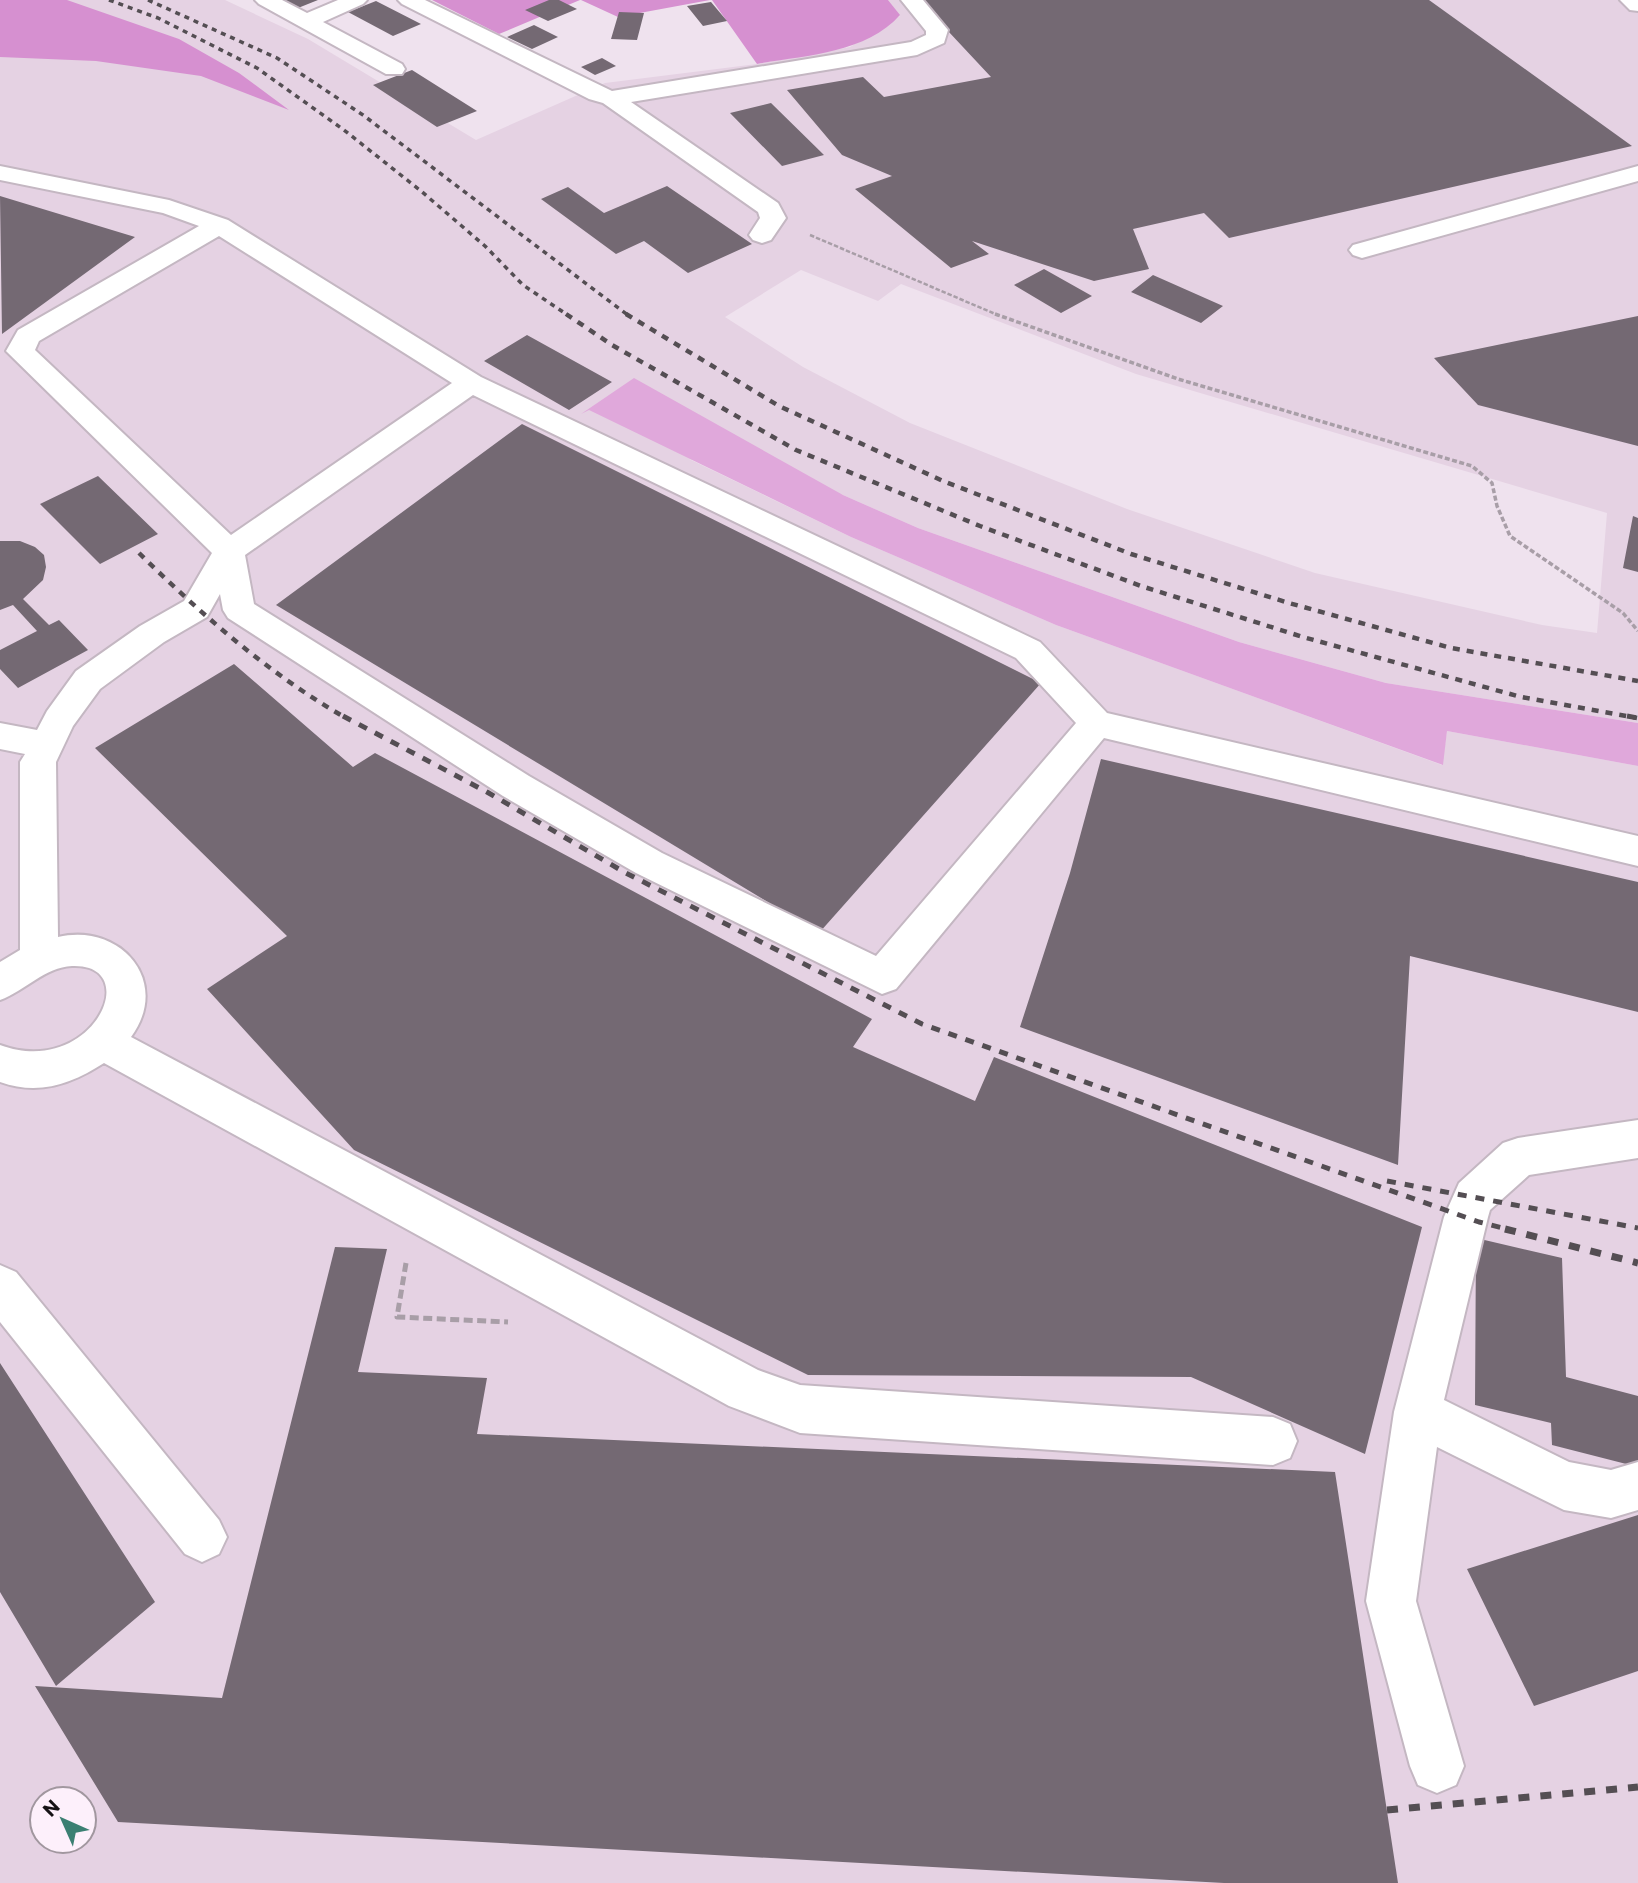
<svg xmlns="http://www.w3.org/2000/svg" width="1638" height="1883" font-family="Commissioner,sans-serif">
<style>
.built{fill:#e5d2e3;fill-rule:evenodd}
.green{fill:#e0a8db}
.forest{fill:#d690d0}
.building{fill:#746973}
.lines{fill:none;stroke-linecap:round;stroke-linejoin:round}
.minor-casing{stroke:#c4b7c2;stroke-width:4}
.path-far2{stroke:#a89ea7;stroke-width:2.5;stroke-dasharray:4.5 2;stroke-linecap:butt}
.path-far1{stroke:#a89ea7;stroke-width:3.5;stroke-dasharray:5 2.5;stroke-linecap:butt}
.path{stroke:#a89ea7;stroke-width:5;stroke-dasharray:9 4.5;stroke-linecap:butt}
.minor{fill:#fff;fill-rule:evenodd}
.rail-far3{stroke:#544e53;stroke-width:3.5;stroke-dasharray:5 5;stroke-linecap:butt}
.rail-far2{stroke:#544e53;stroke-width:4.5;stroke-dasharray:7 7;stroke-linecap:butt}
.rail-far1{stroke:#544e53;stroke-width:5;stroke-dasharray:9 9;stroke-linecap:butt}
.rail{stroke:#544e53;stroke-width:7;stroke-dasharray:11 11;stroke-linecap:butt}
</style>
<rect width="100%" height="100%" fill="#efe2ee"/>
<!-- built -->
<path class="built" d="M0 0H225L308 39 476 140 605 83 757 64 850 47 900 16 888 0H1638V723L1386 683 1239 642 918 528 843 495 689 459 851 537 1056 625 1442 765 1447 731 1638 766V1883H0ZM801 270 878 301 901 284 1136 374 1607 513 1597 633 1542 625 1315 573 1127 509 910 423 803 367 725 317ZM42 1799H84V1841H42Z"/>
<!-- green -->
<path class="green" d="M634 378 843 495 918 528 1239 642 1386 683 1638 723V766L1447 731 1443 765 1056 625 851 537 589 410 581 414Z"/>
<!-- forest -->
<path class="forest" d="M0 0H67L179 39 239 73 289 110 201 76 96 61 0 57Z
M432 0H580L499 34Z
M581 0H710L618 17Z
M712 0H888L900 15C865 54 805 55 757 64Z"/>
<!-- building -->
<path class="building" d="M284 0H318L298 8Z
M549 0H559L577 9 548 21 525 10Z
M919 0H1429L1632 146 1229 238 1204 213 1133 229 1149 269 1094 281 972 241 989 254 951 268 855 189 892 176 842 155 787 90 863 77 884 97 991 77Z
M376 1 421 24 393 36 348 12Z
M711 2 727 21 703 26 687 6Z
M619 12 644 13 637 40 611 39Z
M534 25 558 37 532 49 507 37Z
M602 58 616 66 595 75 581 67Z
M412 70 477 111 437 127 373 85Z
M771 103 824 155 782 166 730 113Z
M667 186 752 244 688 273 644 241 616 254 541 199 568 187 604 213Z
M0 196 135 237 2 334Z
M1044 269 1092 296 1061 313 1014 285Z
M1153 275 1223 306 1201 323 1131 292Z
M1638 316V446L1478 405 1434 358Z
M527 335 612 382 569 410 484 361Z
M522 424 1041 683 819 933 276 605Z
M98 476 158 534 100 564 40 504Z
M1633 516 1638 518V572L1623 568Z
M0 541H20L35 547 44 555 46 567 43 580 23 599 49 625 59 620 88 650 18 688 0 669V650L37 631 13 605 0 610Z
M234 664 353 767 375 753 872 1019 853 1047 975 1101 994 1057 1422 1227 1365 1454 1191 1377 808 1375 354 1150 207 989 287 936 95 748Z
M1101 759 1638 882V1012L1410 956 1398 1165 1020 1027 1070 873Z
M1476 1238 1562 1258 1566 1377 1638 1396V1467L1552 1445 1551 1423 1475 1405Z
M335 1247 387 1249 358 1372 487 1378 477 1434 1335 1472 1398 1883H1224L118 1822 35 1686 222 1698Z
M0 1363 155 1602 56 1686 0 1592Z
M1638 1515V1671L1534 1706 1467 1569Z"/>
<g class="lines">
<!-- minor casing -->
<g class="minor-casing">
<path id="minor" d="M255 0H282L307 13 338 0H367L363 4 323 22 402 64 405 69 402 74H386L259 4Z
M398 0H425L612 91 911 42 926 35V31L901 0H923L948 30 944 43 917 55 631 102 778 203 786 218 771 240 762 243 753 240 749 235 760 218 758 212 603 103 589 99 402 4Z
M1620 0H1638V11L1630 10Z
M0 166 169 200 228 220 481 377 1040 642 1107 713 1638 836V866L1104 738 896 989 882 994 636 873 503 796 228 618 223 610 220 594 207 617 164 642 100 689 73 726 56 762 58 937C120 922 172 981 131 1037L758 1370 800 1385 1273 1417 1290 1424 1297 1441 1290 1458 1273 1465 800 1433 729 1406 104 1063C71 1084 39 1096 0 1082V1045C93 1079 145 963 72 966 45 967 25 991 0 1000V962L20 950V762L25 754 0 749V723L37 730 47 711 76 671 140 626 184 601 212 553 6 351 18 330 199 226 163 213 0 180ZM219 236 452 383 231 535 35 350 39 341ZM473 395 1016 658 1076 723 876 956 662 853 529 776 254 604 245 555Z
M1638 166V181L1362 258 1353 255 1349 250 1353 245Z
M1638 1120V1158L1529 1175 1490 1210 1488 1217 1444 1400 1569 1462 1611 1470 1638 1462V1510L1611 1518 1564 1510 1437 1447 1416 1601 1464 1766 1456 1785 1437 1793 1418 1785 1410 1766 1366 1601 1394 1412 1444 1217 1459 1183 1503 1143 1518 1138Z
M0 1265 16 1272 219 1520 227 1537 219 1554 202 1562 185 1554 0 1322Z"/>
</g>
<!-- path-far2 -->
<path class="path-far2" d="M810 235 1000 316"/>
<!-- path-far1 -->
<path class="path-far1" d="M995 314 1178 379 1472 466 1492 483 1497 506 1510 536 1623 613 1638 631"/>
<!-- path -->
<path class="path" d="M406 1263 397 1317 508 1322"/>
<!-- minor -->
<use href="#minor" class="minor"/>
<!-- rail-far3 -->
<path class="rail-far3" d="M109 0 158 18 257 68 344 130 421 191 485 246 523 285 569 316
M148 0 277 58 363 115 629 316"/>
<!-- rail-far2 -->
<path class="rail-far2" d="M566 314 612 345 796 450 980 526 1141 586 1303 637 1521 697 1637 718
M626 314 779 406 943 481 1131 554 1289 603 1451 648 1638 681
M139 553C202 615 269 674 346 718"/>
<!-- rail-far1 -->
<path class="rail-far1" d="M343 716 487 792 624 872 922 1024 1479 1222 1511 1230
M1627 716 1638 718
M1387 1181 1638 1228"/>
<!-- rail -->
<path class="rail" d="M1505 1229 1638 1263
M1387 1810 1638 1787"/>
</g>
<!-- north arrow -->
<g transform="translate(63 1820) rotate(315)"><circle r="33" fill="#fdf0fb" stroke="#a1979f" stroke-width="2"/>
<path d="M0-5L12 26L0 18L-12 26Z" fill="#3b7f72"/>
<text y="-10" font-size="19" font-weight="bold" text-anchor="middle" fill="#161215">N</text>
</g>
</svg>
